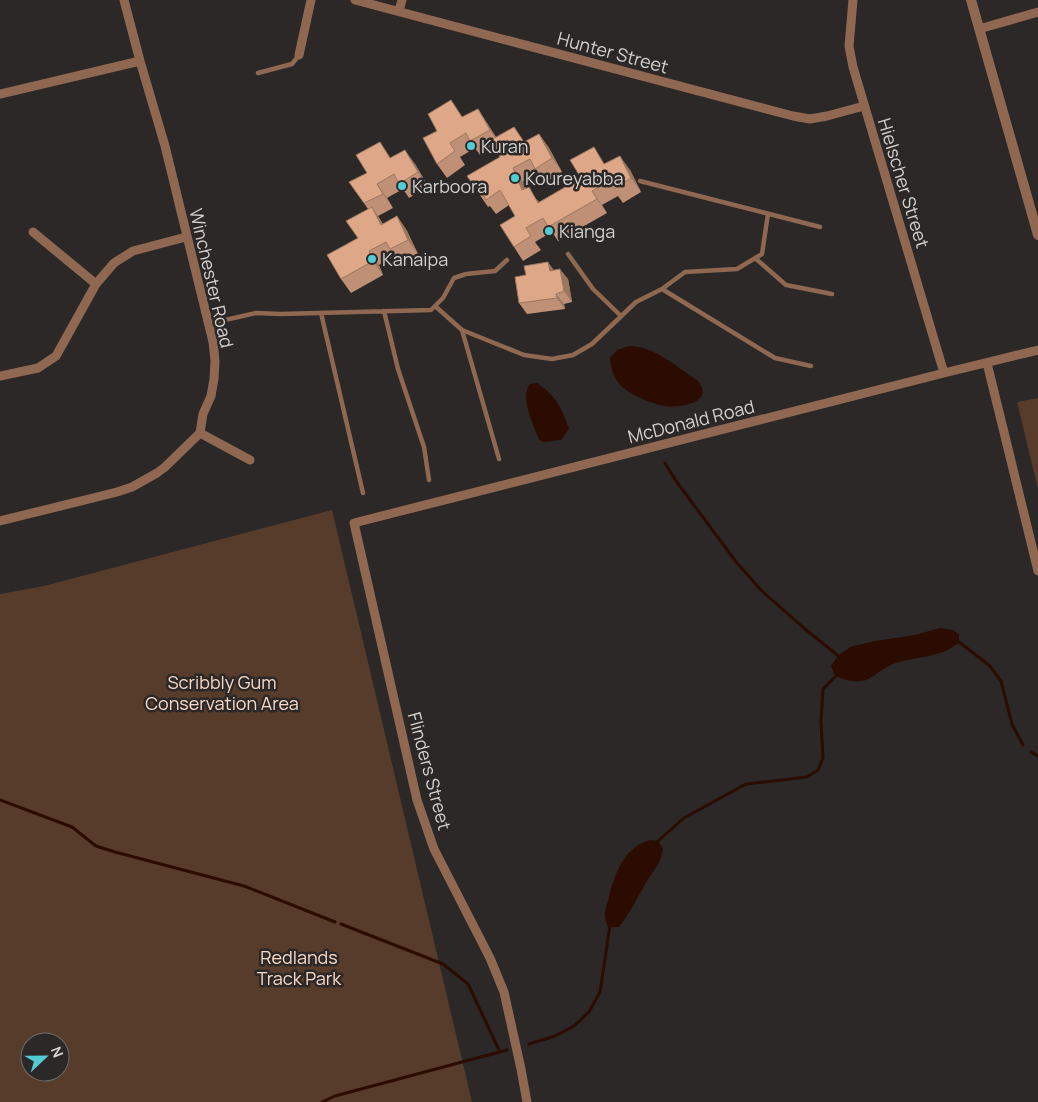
<svg xmlns="http://www.w3.org/2000/svg" width="1038" height="1102" font-family="Manrope,sans-serif">
<style>
.green{fill:#573c2c;fill-rule:evenodd}
.water{fill:#2c0c00}
.lines{fill:none;stroke-linecap:round;stroke-linejoin:round}
.stream{stroke:#2c0c00;stroke-width:3}
.service{stroke:#906851;stroke-width:4.5}
.minor{stroke:#906851;stroke-width:9}
.tertiary{stroke:#906851;stroke-width:10}
.wall{fill:#bf9075}
.shaded-wall{fill:#9b765f}
.building{fill:#dea888;stroke:#9b765f}
.poi-dot{fill:#51ccd4;stroke:#2b2827;stroke-width:2}
.labels{text-anchor:middle;dominant-baseline:central;stroke-width:5;stroke-linejoin:round;paint-order:stroke}
.street-label{font-size:18px;fill:#d3d1d0;stroke:#2b2827}
.poi-label{font-size:18px;fill:#d3d1d0;stroke:#2b2827;text-anchor:start}
.park-label{font-size:18px;fill:#f8d9c7;stroke:#2b2827}
</style>
<rect width="100%" height="100%" fill="#2b2827"/>
<!-- green -->
<path class="green" d="M1038 398V489L1017 402Z
M332 510 472 1102H0V594L44 586ZM30 1042H60V1072H30Z"/>
<!-- water -->
<path class="water" d="M629 346C655 346 676 367 697 380 717 403 679 408 664 406 658 405 651 402 645 400 624 391 612 383 610 358L617 350Z
M537 383C556 396 562 408 569 429L561 440 543 442 539 440C534 425 519 398 530 384Z
M940 628 953 630 959 634V642C941 660 911 655 889 666 880 670 871 680 862 681 852 682 844 680 835 676L831 666 838 656 850 647 875 641 915 635Z
M650 840 658 841 663 849C660 866 654 869 646 883 637 898 630 913 619 927H608C607 924 605 920 605 916 604 912 607 905 608 901 614 875 623 848 650 840Z"/>
<g class="lines">
<!-- stream -->
<path class="stream" d="M665 463 676 481 737 563 762 591 805 629 841 658
M956 643 959 642 990 666 1001 681 1012 724 1023 745
M1031 752 1038 756
M0 800 72 827 96 846 115 852 244 886 335 922
M656 844 658 841 684 818 746 784 807 777 818 770 823 758 821 721 823 689 838 674
M341 924 443 964 468 984 500 1052
M529 1044 555 1036 574 1026 589 1012 600 992 610 925
M322 1102 335 1096 507 1050"/>
<!-- service -->
<path class="service" d="M258 73 292 64 299 55
M640 181 820 227
M568 254 593 289 621 316
M755 258 786 285 832 294
M662 289 775 358 811 366
M435 306 462 330 499 459
M384 311 398 369 424 447 429 480
M321 313 363 493
M208 324 256 313 281 314 431 310 443 298 454 278 466 274 495 271 507 260
M462 330 524 355 552 359 573 355 592 344 636 302 662 289 685 272 737 269 762 254 768 214"/>
<!-- minor -->
<path class="minor" d="M355 0 793 116 810 119 827 116 864 106
M853 0 849 46 853 67 944 373
M399 11 402 0
M979 29 1038 12
M299 55 311 0
M0 94 140 61
M33 232 96 284
M987 363 1038 571
M0 376 38 368 56 356 96 284 114 263 133 251 186 237
M200 433 250 460
M0 521 117 492 132 487 157 473 165 467 200 433 203 414 211 396 214 379 215 361 213 342 165 146 140 61 124 0
M527 1102 521 1069 504 992 490 958 434 849 417 800 354 523 944 373 1038 350"/>
<!-- tertiary -->
<path class="tertiary" d="M971 0 1038 235"/>
</g>
<!-- wall -->
<path class="wall" d="M478 109 496 137 525 142 539 134 549 148 562 172 545 183 538 174 523 182 526 188 539 202 605 164 630 170 641 192 623 203 618 196 602 205 607 213 558 241 552 232 535 242 541 250 523 261 514 247 515 216 509 205 496 214 490 206 488 207 467 176 500 157 495 147 480 155 475 148 460 157 465 165 447 178 437 164V131Z
M391 158 415 164 428 186 409 198 403 189 387 198 393 208 378 216 383 224 397 216 407 231 418 254 400 263 395 256 379 265 383 275 351 293 341 279 358 238 368 209 349 182 367 173Z
M554 270 568 279 572 302 564 304 565 309 527 314 519 303Z"/>
<!-- shaded-wall -->
<path class="shaded-wall" d="M478 109 487 123 500 144 490 130Z
M539 134 549 148 562 172 552 158Z
M405 150 415 164 428 186 418 172Z
M620 156 630 170 641 192 631 178Z
M513 168 523 182 532 204 522 190Z
M377 184 387 198 393 208 383 194Z
M592 191 602 205 607 213 597 199Z
M372 207 381 221 391 239 381 225Z
M397 216 407 231 418 254 408 240Z
M369 251 379 265 383 275 373 261Z
M548 262 556 273 550 271Z
M560 269 568 279 572 302 564 291Z
M556 294 564 304 565 309 557 298Z"/>
<!-- building -->
<path class="building" d="M451 100 462 117 478 109 490 130 470 141 466 133 450 143 455 151 437 164 423 138 437 131 428 114Z
M514 127 524 142 539 134 552 158 535 169 530 159 513 168 522 190 529 187 538 203 581 178 570 160 594 147 604 164 620 156 631 178 614 189 609 181 592 191 597 199 548 227 543 218 526 228 531 236 514 247 500 225 515 216 500 190 486 200 481 191 479 193 467 176 500 157 491 140Z
M380 142 390 158 405 150 418 172 399 184 394 174 377 184 383 194 364 203 349 182 367 173 356 155Z
M372 207 381 225 397 216 408 240 390 249 386 242 369 251 373 261 341 279 327 255 358 238 346 221Z
M548 262 550 271 560 269 564 291 556 294 557 298 519 303 515 277 526 275 524 266Z"/>
<!-- markers -->
<g class="poi-dot">
<circle cx="471" cy="146" r="5"/>
<circle cx="515" cy="178" r="5"/>
<circle cx="402" cy="186" r="5"/>
<circle cx="549" cy="231" r="5"/>
<circle cx="372" cy="259" r="5"/>
</g>
<g class="labels">
<!-- street labels -->
<g class="street-label">
<text transform="translate(613 52) rotate(15)">Hunter Street</text>
<text transform="translate(904 183) rotate(73)">Hielscher Street</text>
<text transform="translate(212 278) rotate(77)">Winchester Road</text>
<text transform="translate(691 421) rotate(-14)">McDonald Road</text>
<text transform="translate(430 771) rotate(75)">Flinders Street</text>
</g>
<!-- poi labels -->
<g class="poi-label">
<text x="481" y="146">Kuran</text>
<text x="525" y="178">Koureyabba</text>
<text x="412" y="186">Karboora</text>
<text x="559" y="231">Kianga</text>
<text x="382" y="259">Kanaipa</text>
</g>
<!-- park labels -->
<g class="park-label">
<text x="222" y="682">Scribbly Gum<tspan x="222" dy="21">Conservation Area</tspan></text>
<text x="299" y="957">Redlands<tspan x="299" dy="21">Track Park</tspan></text>
</g>
</g>
<!-- north arrow -->
<g transform="translate(45 1057) rotate(68)"><circle r="24" fill="#2b2827" stroke="#6e6c6b"/>
<path d="M0-4L9 19L0 12L-9 19Z" fill="#51ccd4"/>
<text y="-8" font-size="14" font-weight="bold" text-anchor="middle" fill="#d3d1d0">N</text>
</g>
</svg>
